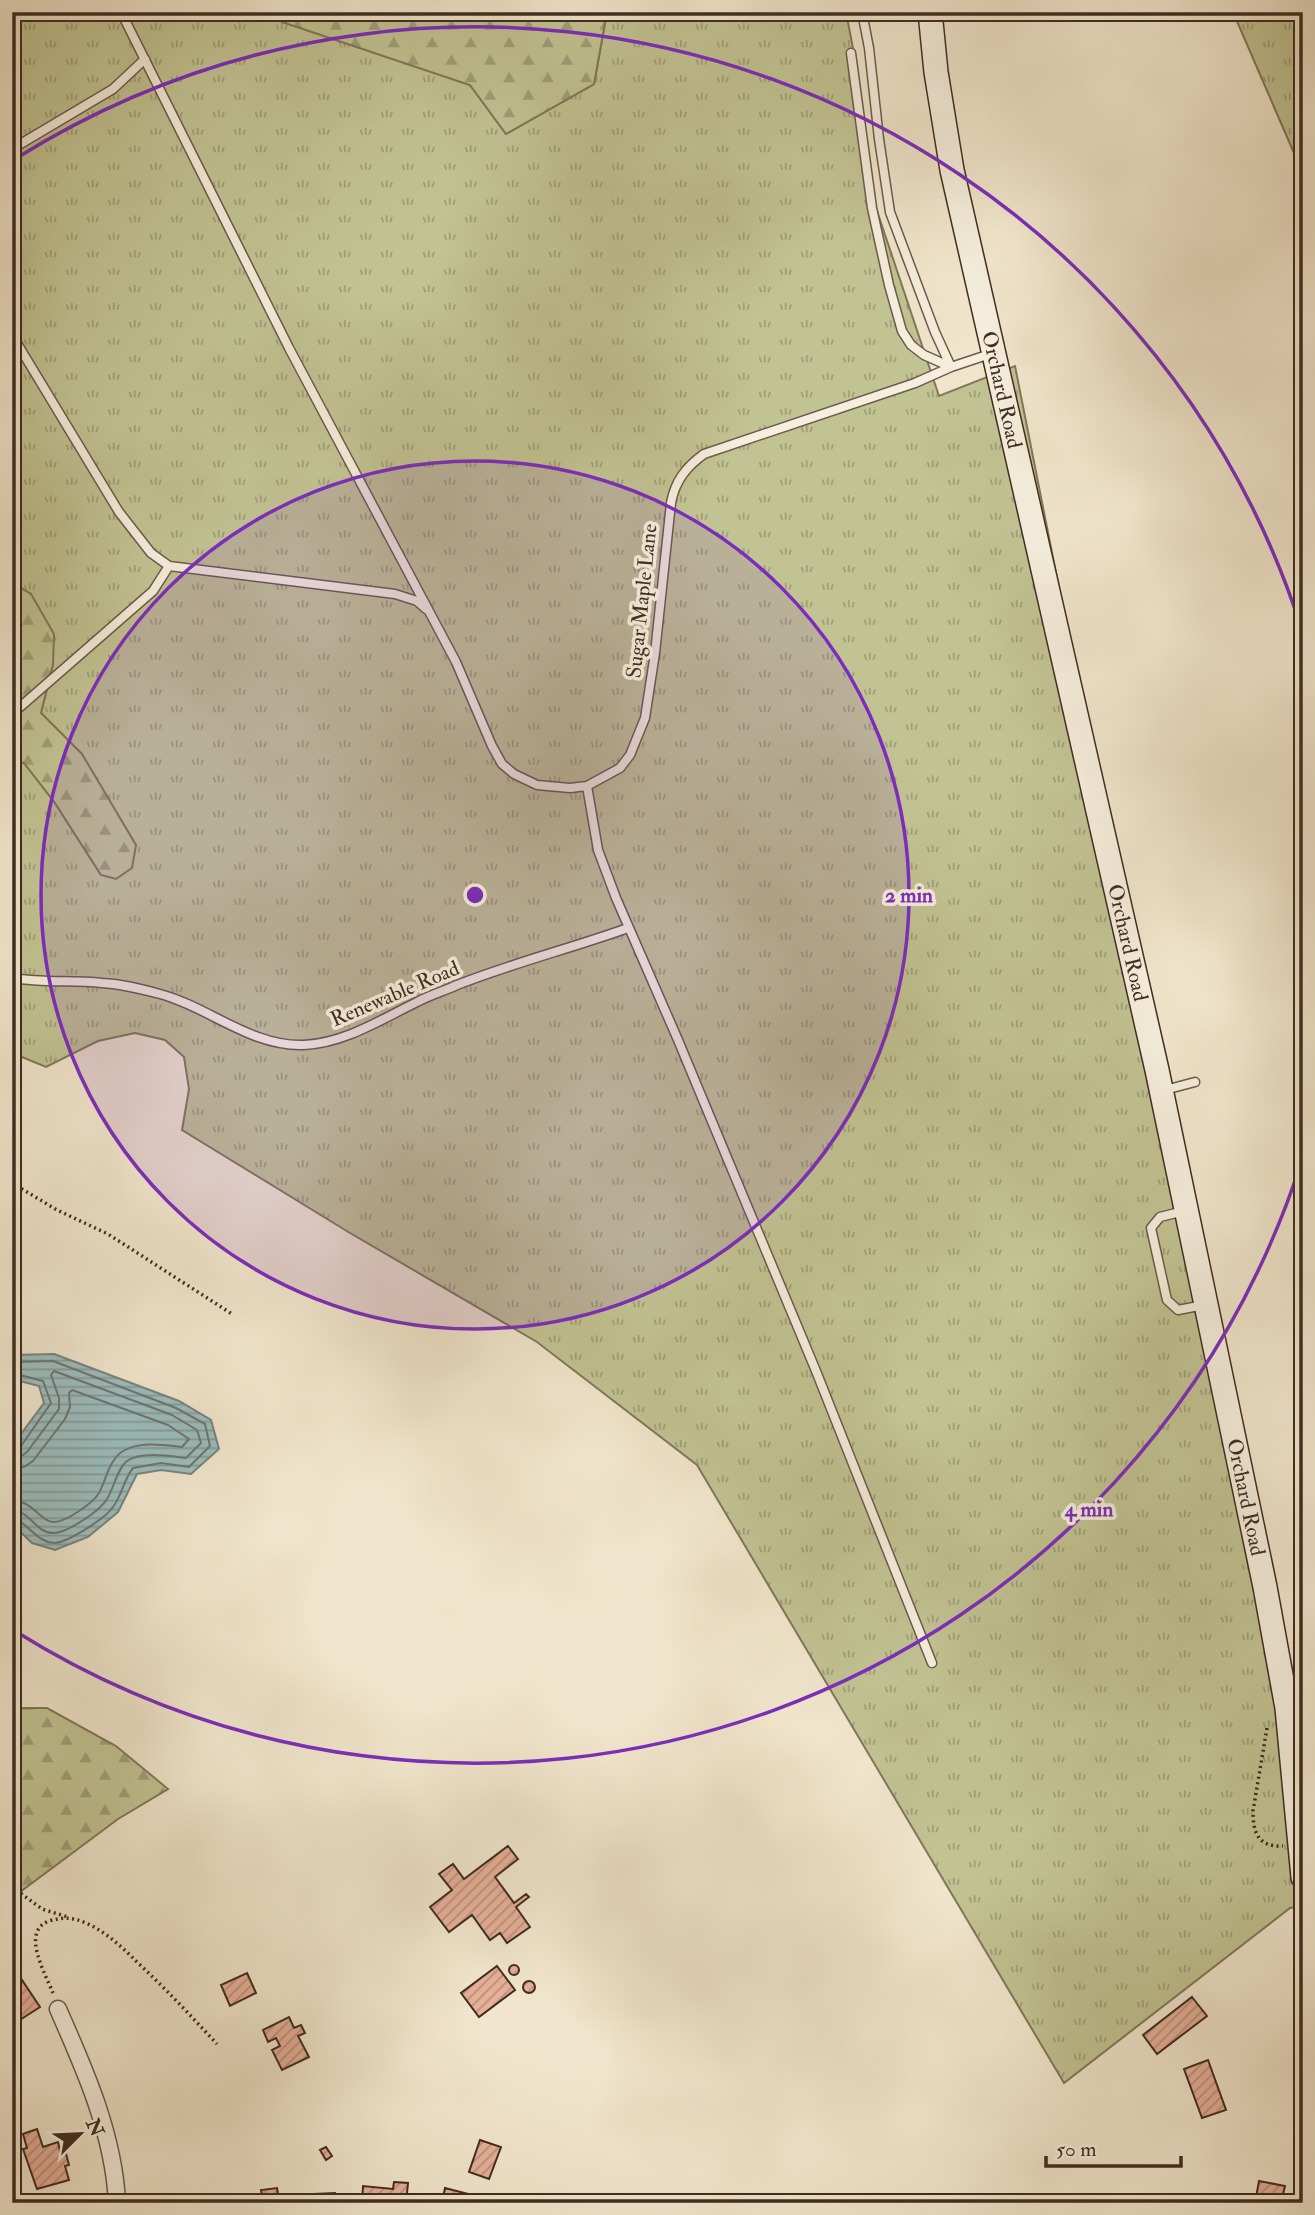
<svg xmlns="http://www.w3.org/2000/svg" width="1315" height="2215" font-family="'IM FELL Double Pica',serif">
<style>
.grass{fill:url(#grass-tufts);stroke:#81785a;stroke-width:2}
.forest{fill:url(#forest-firs);stroke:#81785a;stroke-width:2}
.water{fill:url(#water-rules);stroke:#778480;stroke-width:2}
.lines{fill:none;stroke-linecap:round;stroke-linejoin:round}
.shore{stroke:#6e7570;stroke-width:2}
.building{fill:url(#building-hatch);stroke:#402c21;stroke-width:2}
.lane-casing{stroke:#6c5a4c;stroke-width:11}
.street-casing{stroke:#6c5a4c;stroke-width:19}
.secondary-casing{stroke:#402c21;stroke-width:26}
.path{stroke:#402c21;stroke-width:3.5;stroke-dasharray:2 3.5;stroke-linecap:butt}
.lane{stroke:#f6efde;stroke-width:8}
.street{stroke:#f6efde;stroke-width:16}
.secondary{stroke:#f6efde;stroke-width:23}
.ring{fill:none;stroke:#7b2cbf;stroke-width:3.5}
.labels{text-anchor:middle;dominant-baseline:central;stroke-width:7;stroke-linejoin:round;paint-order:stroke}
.street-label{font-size:21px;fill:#402c21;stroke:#f6efde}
.centre{fill:#7b2cbf;stroke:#f6efde;stroke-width:3.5}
.ring-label{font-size:21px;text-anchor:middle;font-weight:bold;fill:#7b2cbf;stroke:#f6efde;stroke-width:7;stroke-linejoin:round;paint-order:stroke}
</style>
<defs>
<pattern id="grass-tufts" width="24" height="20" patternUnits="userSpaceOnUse" patternTransform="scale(1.75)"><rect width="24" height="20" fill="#c2c393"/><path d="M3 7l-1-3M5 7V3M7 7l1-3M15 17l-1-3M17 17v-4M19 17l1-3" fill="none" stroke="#9f9f78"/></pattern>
<pattern id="forest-firs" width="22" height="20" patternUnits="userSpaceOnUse" patternTransform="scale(1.75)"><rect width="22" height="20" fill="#c2c393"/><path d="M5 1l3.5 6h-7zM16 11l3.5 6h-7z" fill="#9f9f78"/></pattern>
<pattern id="water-rules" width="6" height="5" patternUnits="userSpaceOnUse" patternTransform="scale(1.75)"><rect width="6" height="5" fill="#9cbebf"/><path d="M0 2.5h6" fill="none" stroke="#819b9b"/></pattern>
<pattern id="building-hatch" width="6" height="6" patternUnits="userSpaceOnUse" patternTransform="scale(1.75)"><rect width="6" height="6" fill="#e6b099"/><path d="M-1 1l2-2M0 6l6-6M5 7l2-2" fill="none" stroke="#bc8f7c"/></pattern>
</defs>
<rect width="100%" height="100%" fill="#f1e6cd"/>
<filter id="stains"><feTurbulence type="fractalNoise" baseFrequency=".00286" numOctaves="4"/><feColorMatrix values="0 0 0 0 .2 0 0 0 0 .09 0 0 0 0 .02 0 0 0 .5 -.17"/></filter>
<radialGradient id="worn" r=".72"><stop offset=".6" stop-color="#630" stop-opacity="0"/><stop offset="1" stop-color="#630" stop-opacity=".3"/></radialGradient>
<!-- grass -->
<path class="grass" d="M12 12H281L283 22 470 85 506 134 594 84 607 12H846L856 64 869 187 939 396 1015 366 1303 1818V1906L1290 1908 1064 2083 697 1465 537 1342 350 1233 182 1130 189 1089 184 1057 165 1040 135 1033 98 1041 46 1067 12 1053V759L24 763 55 803 101 875 82 754 41 713 53 664 31 594 12 583Z
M1233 12H1303V174Z"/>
<!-- forest -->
<path class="forest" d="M281 12H607L594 84 506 134 470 85 282 22Z
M12 583 31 594 54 634 53 664 41 713 82 754 136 845 132 868 116 879 101 875 55 803 24 763 12 759Z
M12 1708H47L116 1746 168 1789 118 1819 12 1898Z"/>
<!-- water -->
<path class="water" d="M54 1354 179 1401 211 1420 219 1449 191 1474 161 1470 137 1474 118 1512 88 1537 55 1550 32 1543 12 1524V1446L44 1403 39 1386 12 1379V1355Z"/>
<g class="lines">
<!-- shore -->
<path class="shore" d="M12 1362 53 1361 176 1408 205 1424 210 1446 189 1467 161 1463 133 1468C124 1479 122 1495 113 1507 106 1518 67 1543 54 1543 35 1542 28 1521 12 1519
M12 1373 43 1381 51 1403 21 1446 12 1449
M12 1458 20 1457 27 1452 59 1409V1398L51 1375 54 1371 172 1415 197 1430 201 1443 186 1458C170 1456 141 1451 127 1461 117 1469 114 1488 107 1499 100 1511 67 1533 53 1533 36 1533 30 1511 12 1510
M12 1468 24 1467 33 1461 65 1419 70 1407 69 1393 72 1390 168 1425 189 1439 182 1447C164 1445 140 1441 123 1451 109 1460 106 1480 99 1493 93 1503 66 1522 54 1522 42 1523 33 1501 12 1500"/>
</g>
<!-- building -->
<path class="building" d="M508 1846 518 1859 495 1877 514 1903 526 1894 529 1897 516 1907 530 1927 507 1943 500 1933 490 1940 472 1915 449 1932 430 1907 452 1890 439 1874 453 1864 464 1879Z
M509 1970a5 5 0 1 1 10 0a5 5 0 1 1-10 0Z
M497 1966 515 1990 479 2017 461 1993Z
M247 1973 256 1993 230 2006 221 1985Z
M20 1977 40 2007 12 2025V1982Z
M523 1987a6 6 0 1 1 12 0a6 6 0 1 1-12 0Z
M1192 1997 1207 2016 1157 2054 1143 2035Z
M289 2017 294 2028 301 2025 305 2033 298 2036 309 2057 282 2070 272 2050 280 2046 276 2038 268 2042 263 2030Z
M1208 2060 1226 2110 1202 2118 1184 2069Z
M37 2129 43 2147 58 2142 60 2151 65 2150 69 2165 65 2166 69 2180 37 2189 23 2149 27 2148 23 2134Z
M480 2140 501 2147 489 2179 469 2172Z
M326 2147 332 2156 326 2160 320 2150Z
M1259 2181 1285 2186 1281 2203H1255Z
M394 2182 408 2183 406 2203H362L363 2186 393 2189Z
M277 2188 278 2194 262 2196 261 2190Z
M445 2188 472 2195 470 2203H429L430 2199 442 2202Z
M335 2193 336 2203H315L314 2194Z
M299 2196 300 2203H272V2198Z"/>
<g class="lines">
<!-- lane casing -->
<g class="lane-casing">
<path id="lane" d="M121 12 289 348 456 662 492 746 502 764 514 774 537 785 570 788 587 786 620 768 630 755 645 718 655 653 671 503C675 481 686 467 704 454L915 383 951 367 990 354
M862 12 869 48 879 139 890 212 935 332 951 367
M851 53 872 208 889 285 902 331 911 345 924 355 951 367
M12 149 113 89 145 59
M12 335 119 512 151 553 169 566 395 594 417 601 426 609
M12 714 153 591 169 566
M587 786 598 850 616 898 678 1040 816 1371 932 1663
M12 978C44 983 71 980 102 983 122 984 141 989 160 994 209 1007 251 1047 304 1045 345 1043 382 1019 417 1002 430 995 444 991 457 985 513 963 572 948 628 928
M1165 1090 1195 1082
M1184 1211 1160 1217 1151 1228 1167 1300 1178 1310 1204 1305"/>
</g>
<!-- street casing -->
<g class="street-casing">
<path id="street" d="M58 2009C85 2070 114 2135 117 2203"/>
</g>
<!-- secondary casing -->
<g class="secondary-casing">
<g id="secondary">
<path id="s1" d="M930 12 936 72 952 170 1157 1070 1265 1587 1287 1708 1303 1877"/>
</g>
</g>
<!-- path -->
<path class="path" d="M12 1183 57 1210 108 1234 232 1314
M12 1695 15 1697 12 1703
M1267 1728 1253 1811C1253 1833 1258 1847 1283 1846
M12 1887 42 1909 68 1917
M53 1993C46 1975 20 1931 49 1921 62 1917 73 1917 86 1923 106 1932 122 1947 137 1962 165 1988 191 2016 217 2044"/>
<!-- lane -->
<use href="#lane" class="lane"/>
<!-- street -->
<use href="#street" class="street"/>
<!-- secondary -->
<use href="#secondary" class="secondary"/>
</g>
<!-- distance rings -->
<circle cx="475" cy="895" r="434" fill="#7b2cbf" fill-opacity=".12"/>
<g class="ring">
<circle cx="475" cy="895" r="434"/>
<path d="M1301 1163A868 868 0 0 1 15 1631M15 159A868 868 0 0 1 1301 627"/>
</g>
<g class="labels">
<!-- street labels -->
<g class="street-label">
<text stroke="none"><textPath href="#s1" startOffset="385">Orchard Road</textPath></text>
<text transform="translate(642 601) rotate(-84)">Sugar Maple Lane</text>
<text stroke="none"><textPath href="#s1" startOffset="952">Orchard Road</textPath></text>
<text transform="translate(395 994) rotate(-23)">Renewable Road</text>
<text stroke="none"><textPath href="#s1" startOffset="1519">Orchard Road</textPath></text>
</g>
</g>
<circle cx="475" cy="895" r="10" class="centre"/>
<g class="ring-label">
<text x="909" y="902">2 min</text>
<text x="1089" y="1516">4 min</text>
</g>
<!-- margin -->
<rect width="1315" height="2215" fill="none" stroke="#f1e6cd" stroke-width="42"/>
<rect x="14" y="14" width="1287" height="2187" fill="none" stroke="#402c21" stroke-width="3.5"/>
<rect x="21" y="21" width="1273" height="2173" fill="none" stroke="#402c21" stroke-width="2"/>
<!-- north arrow -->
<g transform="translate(80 2134) rotate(66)" stroke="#f6efde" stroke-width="5" paint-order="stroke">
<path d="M0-5L12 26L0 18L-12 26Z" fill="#402c21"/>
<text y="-10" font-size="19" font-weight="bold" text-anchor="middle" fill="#402c21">N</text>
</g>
<!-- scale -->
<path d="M1046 2156v10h135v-10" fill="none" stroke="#402c21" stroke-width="3.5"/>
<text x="1056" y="2156" font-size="21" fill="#402c21" stroke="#f6efde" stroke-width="5" paint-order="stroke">50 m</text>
<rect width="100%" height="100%" filter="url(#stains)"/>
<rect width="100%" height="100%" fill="url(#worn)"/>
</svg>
